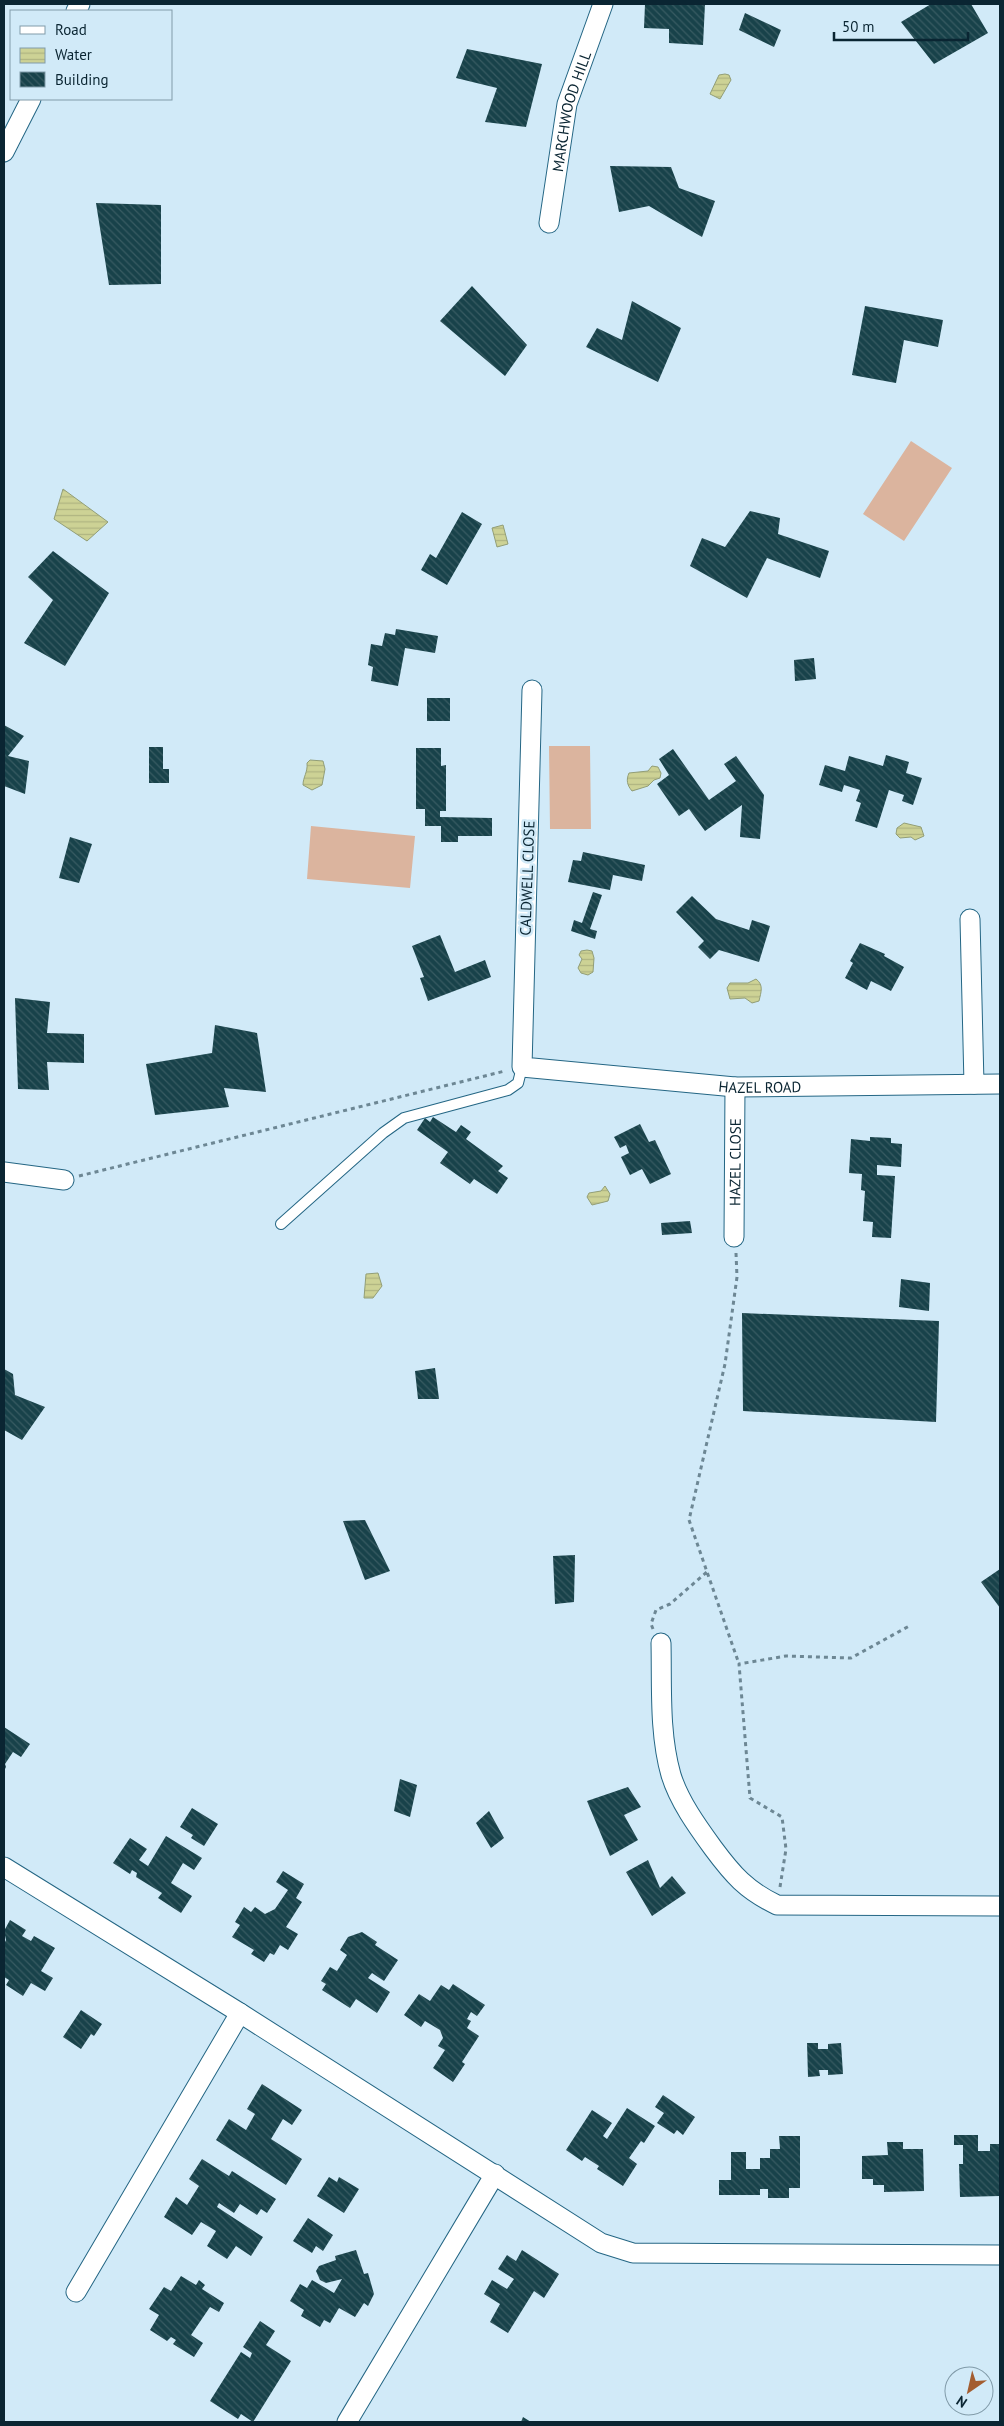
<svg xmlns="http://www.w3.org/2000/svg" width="1004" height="2426" font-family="'PT Sans',sans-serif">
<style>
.grass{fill:#dbb49e}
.water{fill:url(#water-rules);stroke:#929e77}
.building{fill:url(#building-back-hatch)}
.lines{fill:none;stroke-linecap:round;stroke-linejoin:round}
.service-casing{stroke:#246684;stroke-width:12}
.minor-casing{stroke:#246684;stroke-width:21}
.path{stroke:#6d8794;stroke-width:3;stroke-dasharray:4 4;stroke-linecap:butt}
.service{stroke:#fff;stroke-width:10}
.minor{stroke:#fff;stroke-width:19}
.labels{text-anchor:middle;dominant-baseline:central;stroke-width:5;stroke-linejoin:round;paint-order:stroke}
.street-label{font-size:15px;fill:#0a2532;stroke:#d1eaf8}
</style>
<defs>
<pattern id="water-rules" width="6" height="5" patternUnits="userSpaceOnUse" patternTransform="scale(1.25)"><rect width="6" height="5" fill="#cdd295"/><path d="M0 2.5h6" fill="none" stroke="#afb481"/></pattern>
<pattern id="building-back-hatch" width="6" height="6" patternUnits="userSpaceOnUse" patternTransform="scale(1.25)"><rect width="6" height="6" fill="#18424a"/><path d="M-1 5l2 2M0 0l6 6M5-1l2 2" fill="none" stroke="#385b62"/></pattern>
</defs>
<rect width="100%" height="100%" fill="#d1eaf8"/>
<!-- grass -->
<path class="grass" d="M911 441 952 468 904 541 863 514Z
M549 746H590L591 829H550Z
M311 826 415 836 410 888 307 879Z"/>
<!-- water -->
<path class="water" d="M725 74 729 75 731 80 720 99 710 94 719 75Z
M63 489 108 522 87 541 54 519Z
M503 525 508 544 497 547 492 528Z
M310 760 323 761 325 769 322 785 312 790 303 785C303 777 308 772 307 763Z
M652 766 658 767 661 773 660 778 654 780 648 786 632 791C627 785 626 780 629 773L648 771Z
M904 823 921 827 924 836 915 840 911 837 900 838 896 834 897 828Z
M587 950 592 951 594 958 593 972 588 975 581 973 578 968 582 959 579 955 581 951Z
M756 979C764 985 761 992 759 1001L752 1003 745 998 730 999 727 988 730 983H748Z
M605 1186 610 1194 608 1201 592 1205 587 1197 589 1193 601 1191Z
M378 1273 382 1286 373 1298H364L366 1274Z"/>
<!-- building -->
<path class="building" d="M645 4H705L703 45 669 43V29L644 28Z
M931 4H971L988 33 934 64 901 22Z
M745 13 781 30 774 47 739 30Z
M467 49 542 64 526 127 485 122 497 88 456 78Z
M610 166 671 167 679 188 715 201 702 237 649 206 619 212Z
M96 203 161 205V284L109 285Z
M472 286 527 345 505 376 440 321Z
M632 301 681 328 658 382 586 347 597 328 622 340Z
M865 306 943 320 938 347 904 340 896 383 852 375Z
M750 511 780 518 778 534 829 551 820 578 767 558 747 598 690 566 702 538 725 547Z
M462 512 482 524 447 585 421 570 430 554 436 558Z
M53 551 109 593 65 666 24 643 53 600 28 577Z
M396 629 438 636 435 653 405 648 398 686 371 681 373 667 368 665 371 644 382 646 385 633 395 635Z
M814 658 816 679 795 681 794 660Z
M427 698H450V721H427Z
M4 725 24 736 8 756 29 761 25 794 4 786Z
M149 747H163V769H169V783H149Z
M416 748H441V766L446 765V811H440V817L492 818V836H458V842H441V826H425V809H416Z
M673 749 709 800 736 781 724 764 736 756 764 795 760 839 740 837 742 805 705 831 689 809 679 816 657 784 669 775 659 759Z
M886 755 909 762 906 773 922 778 913 805 902 801 904 795 889 790 877 828 855 821 861 803 856 801 860 790 844 785 842 792 819 785 825 765 845 771 849 756 883 766Z
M70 837 92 844 79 883 59 878Z
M583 852 645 865 642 881 613 875 610 890 568 882 573 860 581 861Z
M593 892 602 895 590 929 597 931 595 939 571 931 574 920 582 923Z
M692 896 716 919 749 930 752 920 770 926 759 962 719 950 710 959 698 947 704 941 676 912Z
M440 935 455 972 485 960 491 977 428 1001 420 978 424 977 412 946Z
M860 943 885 954 884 956 904 967 891 991 871 981 867 990 845 978 853 963 850 961Z
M15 998 50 1002 47 1033 84 1034V1063L47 1062 49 1090 18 1089Z
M215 1025 257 1033 266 1092 224 1088 229 1107 155 1115 146 1064 212 1053Z
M433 1117 456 1132 461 1125 471 1132 466 1139 503 1166 498 1171 508 1178 497 1194 474 1179 470 1184 440 1163 448 1152 417 1130 425 1118 430 1122Z
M640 1124 649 1142 655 1140 671 1174 650 1184 642 1169 630 1175 621 1157 629 1153 626 1145 620 1148 614 1137Z
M870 1137 891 1138V1143L902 1144 901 1167 877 1165V1175L895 1176 891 1238 872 1237 873 1222 863 1221 865 1191 861 1190 862 1174 849 1173 851 1139 870 1141Z
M690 1221 692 1233 662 1235 661 1223Z
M901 1279 930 1283 929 1311 899 1307Z
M742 1313 939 1321 936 1422 743 1411Z
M435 1368 439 1399H418L415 1371Z
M4 1369 13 1374 15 1395 45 1407 22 1440 4 1430Z
M365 1520 390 1571 365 1580 343 1521Z
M575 1555 574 1602 555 1604 553 1556Z
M1000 1569V1608L981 1582Z
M4 1727 30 1744 21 1757 13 1752 5 1764 6 1767 4 1771Z
M400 1779 417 1785 410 1817 394 1811Z
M628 1787 641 1807 624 1815 638 1840 610 1856 587 1801Z
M192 1808 218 1824 204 1846 191 1838 193 1835 180 1827Z
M489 1811 504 1838 491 1848 476 1823Z
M166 1836 202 1858 194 1870 183 1863 171 1883 192 1896 181 1913 158 1898 162 1893 136 1877 137 1873 132 1870 130 1874 113 1863 130 1838 147 1849 139 1860 148 1866Z
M648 1860 660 1888 672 1876 686 1893 652 1916 626 1872Z
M283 1871 304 1884 296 1898 302 1902 286 1927 298 1934 288 1950 280 1945 274 1955 270 1953 264 1962 251 1954 254 1950 232 1937 240 1925 235 1922 244 1907 251 1912 255 1907 265 1914 275 1909 288 1890 276 1882Z
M10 1920 26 1930 22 1936 31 1941 34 1936 55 1948 41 1971 53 1978 45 1991 31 1983 23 1996 6 1985 9 1980 4 1977V1944L6 1940 4 1931Z
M362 1932 377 1942 375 1945 398 1960 384 1981 372 1973 368 1978 390 1992 377 2013 356 1999 350 2008 322 1990 326 1984 321 1981 330 1967 337 1971 347 1955 340 1950 348 1937Z
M453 1984 485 2005 477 2016 471 2012 467 2019 471 2021 467 2028 479 2036 462 2062 465 2064 453 2082 433 2068 445 2050 438 2046 443 2038 440 2030 425 2021 421 2027 404 2015 419 1994 430 2001 441 1985 449 1990Z
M81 2010 102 2024 94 2036 91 2034 81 2049 63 2037Z
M807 2043H818V2049H828V2044L841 2043 843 2074 828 2075V2070H819L820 2076 808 2077Z
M262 2084 302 2110 292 2125 283 2119 271 2139 302 2159 286 2185 216 2140 229 2119 246 2130 255 2114 247 2109Z
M663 2095 695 2117 683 2135 677 2130 674 2134 657 2123 664 2113 655 2107Z
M627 2108 655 2126 644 2143 641 2141 629 2158 637 2164 623 2186 597 2169 599 2166 585 2157 582 2161 566 2150 592 2110 612 2123 603 2136 607 2139Z
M954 2135H978V2151H990V2144H1000V2196L960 2197 959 2164H963V2145H954Z
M779 2136H800V2188H789V2198H768V2189H760V2195H719V2180H731V2152H746V2169H760V2158H770V2149H780Z
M887 2142H903V2149H923L924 2191 884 2192V2185H873V2179H862V2156L888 2155Z
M202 2159 229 2176 232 2171 276 2199 267 2213 261 2209 257 2215 240 2204 234 2213 219 2203 217 2207 263 2237 251 2256 236 2246 227 2259 207 2246 216 2231 201 2222 192 2235 164 2217 176 2197 187 2205 199 2186 189 2179Z
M329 2177 337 2182 339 2177 359 2189 344 2213 317 2196Z
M308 2218 333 2235 323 2251 316 2246 312 2253 293 2241Z
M356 2250 364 2274 368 2273 374 2294 368 2306 364 2303 355 2317 339 2308 330 2323 324 2320 320 2327 301 2316 304 2310 290 2301 300 2284 307 2288 312 2280 334 2293 342 2279 326 2283 320 2280 316 2271 319 2266 336 2260 335 2256Z
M522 2250 559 2274 544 2298 534 2291 508 2333 490 2322 500 2304 484 2294 492 2280 507 2289 514 2279 498 2269 507 2255 516 2261Z
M181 2276 196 2285 199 2280 205 2285 202 2289 224 2303 219 2312 210 2307 191 2335 203 2343 194 2357 173 2344 176 2340 171 2337 167 2341 150 2330 159 2315 149 2309 164 2287 171 2291Z
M260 2321 275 2331 266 2345 291 2361 253 2422 241 2414 238 2419 210 2401 241 2352 250 2358 252 2353 243 2347Z
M523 2417 531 2422H521Z"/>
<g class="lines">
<!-- service casing -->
<g class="service-casing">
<path id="service" d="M281 1224 383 1133 404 1118 508 1090 518 1083 522 1067"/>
</g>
<!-- minor casing -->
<g class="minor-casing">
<g id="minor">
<path d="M76 11 80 4"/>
<path d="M4 152 31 99"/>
<path id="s1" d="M549 223 567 104 603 4"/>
<path id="s2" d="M532 690 522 1067 735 1087 1000 1084"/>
<path d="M970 919 974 1084"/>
<path d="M4 1172 64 1180"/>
<path id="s3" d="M734 1237 735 1087"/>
<path d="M661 1643C662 1686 659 1733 671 1775 679 1801 697 1826 713 1848 733 1875 746 1890 777 1905L1000 1906"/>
<path d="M4 1867 240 2013 601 2243 633 2253 1000 2255"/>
<path d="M76 2292 240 2013"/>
<path d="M347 2422 495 2174"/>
</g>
</g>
<!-- path -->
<path class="path" d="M79 1176 505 1071
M736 1253 737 1277 725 1364 689 1520 739 1664
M653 1629 651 1624 656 1610 670 1604 708 1571
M780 1887 786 1849 782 1817 750 1798 739 1664 786 1656 851 1658 911 1625"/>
<!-- service -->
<use href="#service" class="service"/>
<!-- minor -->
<use href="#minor" class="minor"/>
</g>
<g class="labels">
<!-- street labels -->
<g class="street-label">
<text stroke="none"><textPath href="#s1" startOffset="114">MARCHWOOD HILL</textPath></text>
<text transform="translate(527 878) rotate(-88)">CALDWELL CLOSE</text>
<text stroke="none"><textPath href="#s2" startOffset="616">HAZEL ROAD</textPath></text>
<text stroke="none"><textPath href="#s3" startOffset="75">HAZEL CLOSE</textPath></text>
</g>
</g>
<!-- border -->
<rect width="1004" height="2426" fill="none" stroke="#0a2532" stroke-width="10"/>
<!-- legend -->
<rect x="10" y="10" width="162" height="90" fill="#d1eaf8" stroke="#819ba9"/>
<rect x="20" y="26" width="25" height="8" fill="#ffffff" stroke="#819ba9"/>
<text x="55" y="35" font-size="15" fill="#0a2532">Road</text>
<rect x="20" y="48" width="25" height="15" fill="url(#water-rules)" stroke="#819ba9"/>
<text x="55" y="60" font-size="15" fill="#0a2532">Water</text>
<rect x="20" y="72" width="25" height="15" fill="url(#building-back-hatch)" stroke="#819ba9"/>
<text x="55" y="85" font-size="15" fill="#0a2532">Building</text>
<!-- north arrow -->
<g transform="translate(969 2391) rotate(214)"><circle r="24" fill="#d1eaf8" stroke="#819ba9"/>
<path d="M0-4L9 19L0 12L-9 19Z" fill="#a35d31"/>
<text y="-8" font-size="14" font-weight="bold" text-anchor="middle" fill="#0a2532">N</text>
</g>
<!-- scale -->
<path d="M834 32v8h134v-8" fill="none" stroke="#0a2532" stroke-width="2.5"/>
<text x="842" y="32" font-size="15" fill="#0a2532" stroke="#d1eaf8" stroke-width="4" paint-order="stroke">50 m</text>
</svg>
